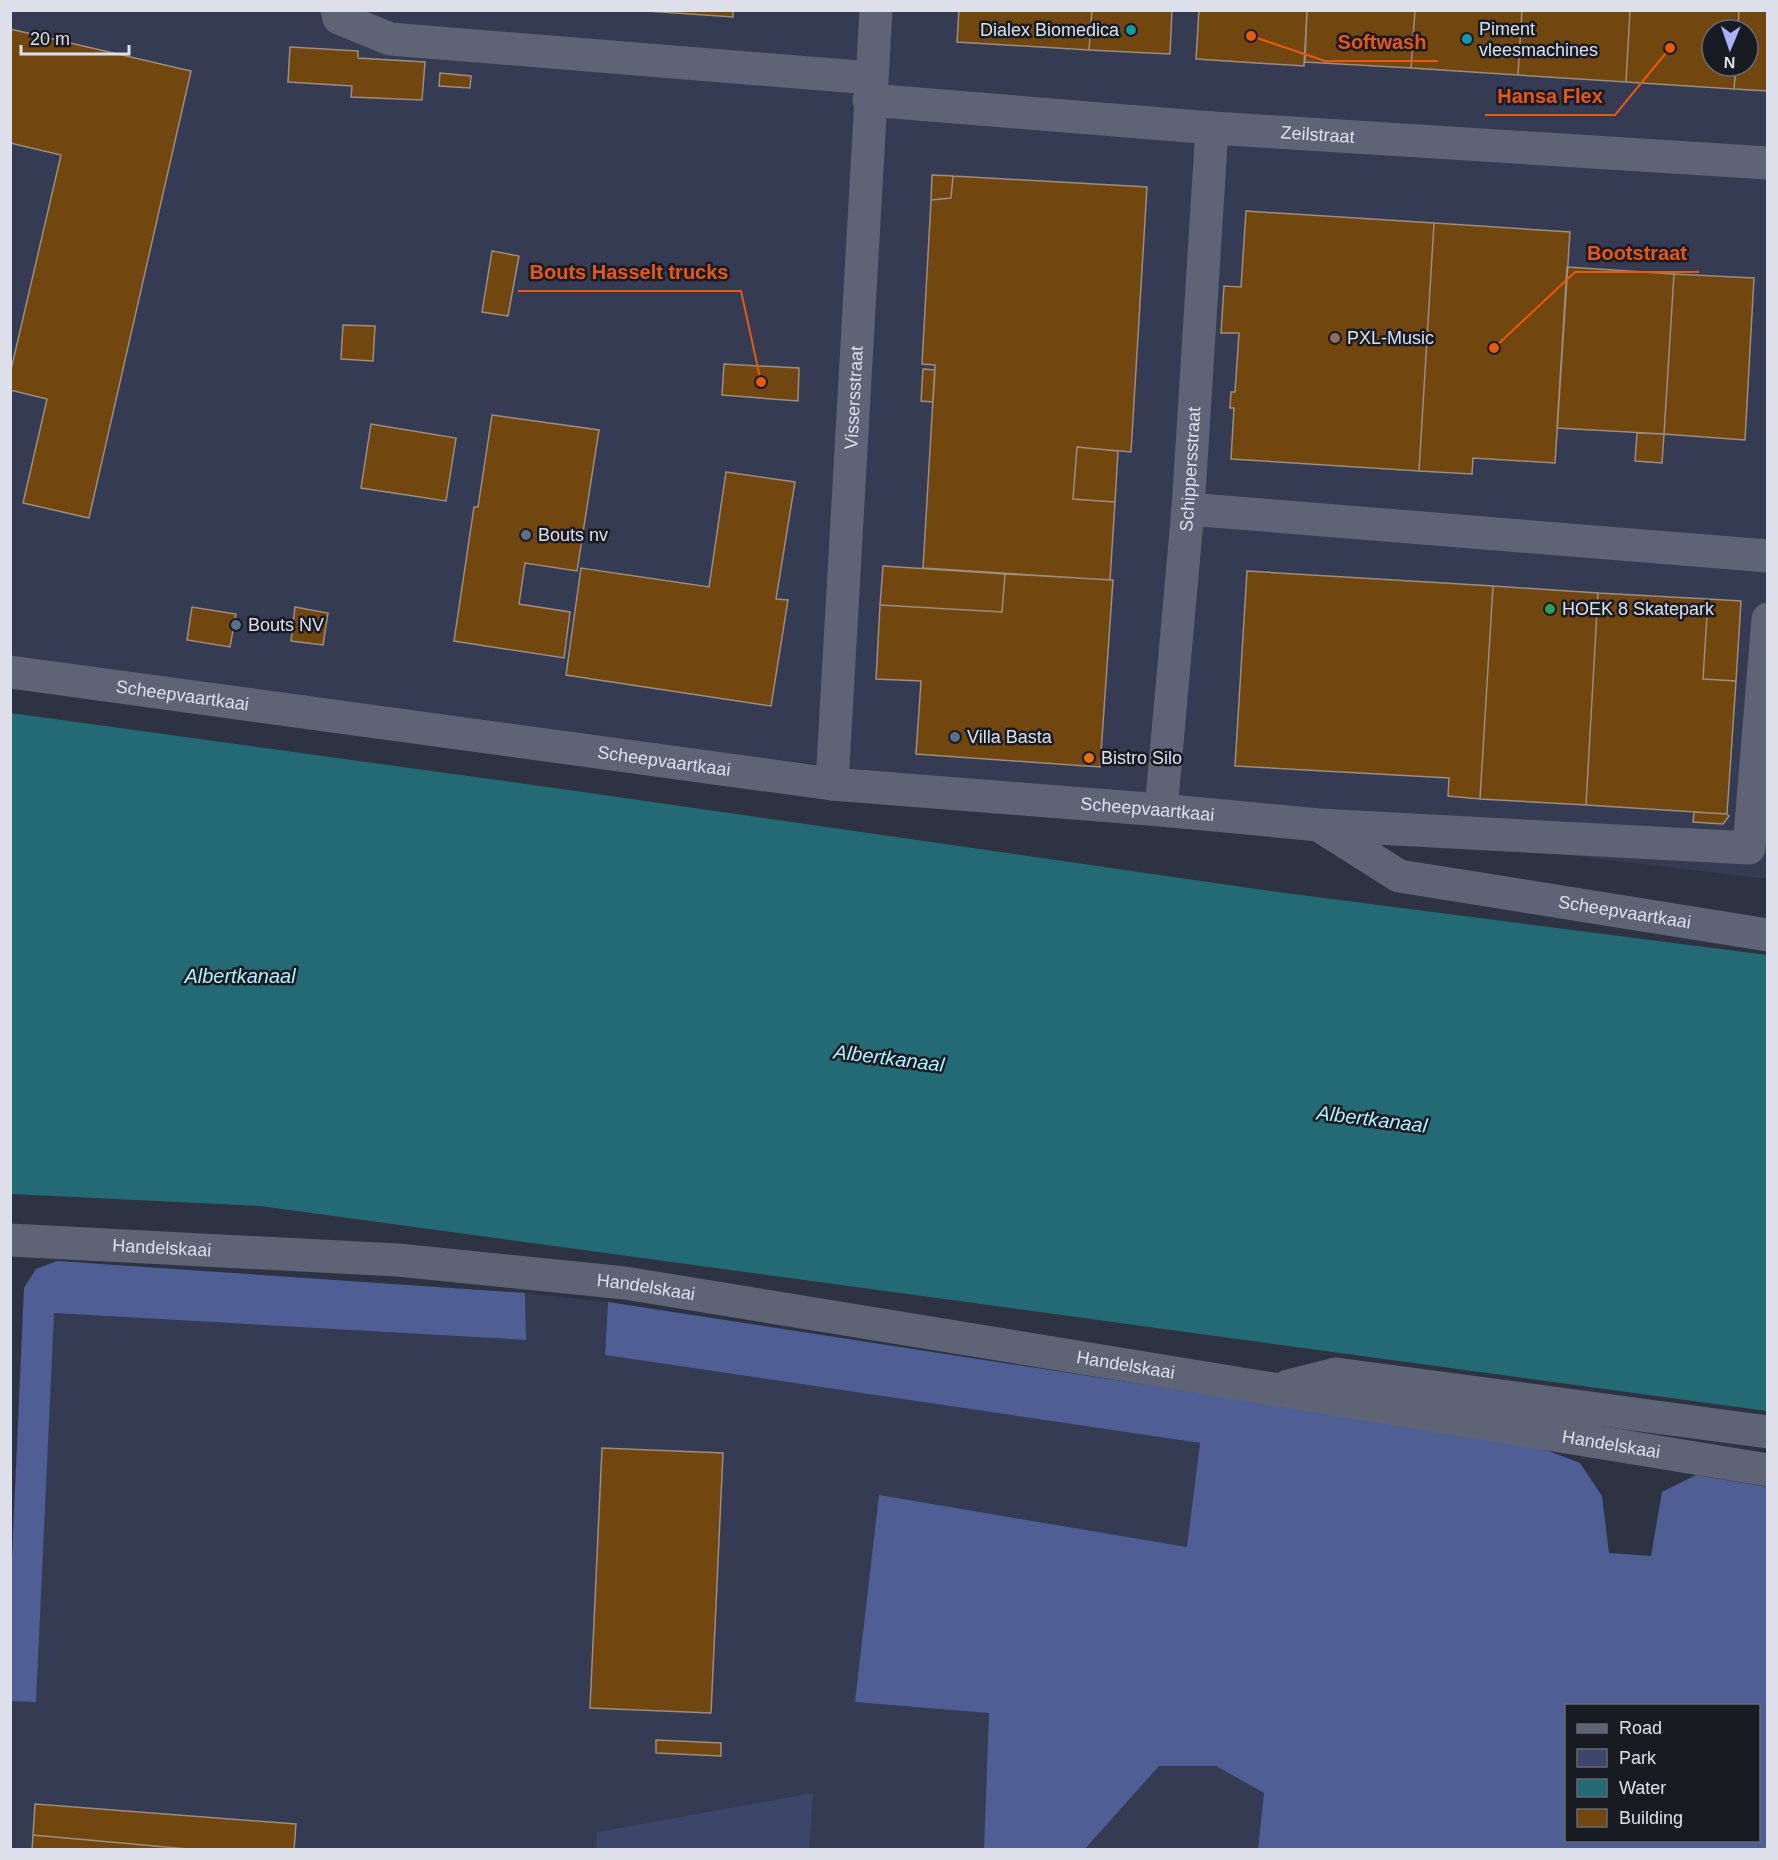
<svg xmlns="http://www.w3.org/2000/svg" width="1778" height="1860" font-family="Helvetica,sans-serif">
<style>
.built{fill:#353b52;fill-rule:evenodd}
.green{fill:#3b466a}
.forest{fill:#4f5e95;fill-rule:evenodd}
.water{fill:#236a75}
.building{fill:#72460f;stroke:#9d8d7e;stroke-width:1.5}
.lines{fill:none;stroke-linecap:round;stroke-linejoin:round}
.minor{stroke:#5e6476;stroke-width:33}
.culture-dot{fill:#0f9aa8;stroke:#181b22;stroke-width:2}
.education-dot{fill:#8d6e63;stroke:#181b22;stroke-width:2}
.service-dot{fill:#5c6f8a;stroke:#181b22;stroke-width:2}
.leisure-dot{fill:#2e9e5b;stroke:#181b22;stroke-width:2}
.food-dot{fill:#e8710a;stroke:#181b22;stroke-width:2}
.labels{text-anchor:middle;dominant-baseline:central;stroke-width:5;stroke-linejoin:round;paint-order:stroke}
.poi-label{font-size:18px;fill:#dde0eb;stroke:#181b22;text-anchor:start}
.street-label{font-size:18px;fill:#dde0eb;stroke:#181b22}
.water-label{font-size:20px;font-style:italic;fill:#acf1fe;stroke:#181b22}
.leader{fill:none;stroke:#e8590c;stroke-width:2}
.callout-dot{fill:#e8590c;stroke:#181b22;stroke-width:2}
.callout-label{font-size:20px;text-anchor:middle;font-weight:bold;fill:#e8590c;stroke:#181b22;stroke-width:5;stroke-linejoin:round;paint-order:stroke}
</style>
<rect width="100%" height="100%" fill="#2e3343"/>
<!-- built -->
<path class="built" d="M11 11H1767V879L11 667ZM1712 30H1748V66H1712Z
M525 1293 608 1302 605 1355 1200 1443 1187 1547 879 1495 989 1713 984 1849H809L813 1793 598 1832 596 1849 11 1850V1701L36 1702 53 1313 526 1340Z
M1159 1766H1216L1264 1793 1258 1849 1085 1850Z"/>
<!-- green -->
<path class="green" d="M813 1793 809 1849H596L597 1832Z"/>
<!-- forest -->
<path class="forest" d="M57 1261 525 1293 526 1340 54 1313 36 1702 11 1701V1580L24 1288 36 1269Z
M608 1302 1530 1444 1580 1463 1602 1496 1609 1553 1651 1556 1662 1492 1696 1475 1767 1487V1849H1258L1264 1793 1216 1766H1159L1085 1849H984L989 1713 855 1702 879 1495 1187 1547 1200 1443 605 1355ZM1566 1706H1758V1840H1566Z"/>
<!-- water -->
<path class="water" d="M11 713 569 790 1278 892 1767 955V1411L260 1206 11 1194Z"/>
<!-- building -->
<path class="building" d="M632 10H733V17Z
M959 10H1092L1089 50 957 42Z
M1092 10H1172L1170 54 1089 50Z
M1199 10H1307L1304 66 1196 59Z
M1307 10H1415L1411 68 1305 62Z
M1415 10H1522L1518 75 1411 68Z
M1522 10H1630L1626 82 1518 75Z
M1630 10H1739L1738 30H1712V66H1736L1734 89 1626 82Z
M1739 10H1768V91L1734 89 1736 66H1748V30H1738Z
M10 29 191 71 89 518 23 503 47 399 10 390V374L61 155 10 143Z
M290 47 358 51V58L425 62 422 100 351 97 352 86 288 82Z
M440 73 471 76 470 88 439 86Z
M932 175 953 176 951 198 931 200Z
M953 176 1147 187 1131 452 1077 447 1073 499 1115 502 1110 580 923 568 935 365 922 364 931 200 951 198Z
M1246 211 1434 223 1419 471 1231 459 1234 408H1230L1231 392H1235L1239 333H1221L1224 286 1241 287Z
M1434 223 1570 232 1555 463 1473 458 1472 474 1419 471Z
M492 251 519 256 508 316 482 312Z
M1567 267 1674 274 1664 434 1557 428Z
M1674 274 1754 278 1745 440 1664 434Z
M343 325 375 326 373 361 341 359Z
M724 364 799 368 798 401 722 395Z
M923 369 935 370 933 402 921 401Z
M492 415 599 430 577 571 525 563 519 604 570 612 564 658 454 641 474 507H478Z
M371 424 456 438 446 501 361 488Z
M1637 433 1664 434 1662 463 1635 461Z
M1077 447 1118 451 1115 502 1073 499Z
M726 472 795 482 776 599 788 600 771 706 566 675 581 568 709 587Z
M883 566 1005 574 1002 612 880 605Z
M1247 571 1493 586 1480 799 1448 796 1449 778 1235 766Z
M1005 574 1113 580 1100 767 916 754 921 681 876 679 880 605 1002 612Z
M1493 586 1598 593 1586 805 1480 799Z
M1598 593 1708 599 1703 679 1736 681 1727 814 1586 805Z
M1708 599 1741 601 1736 681 1703 679Z
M192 607 236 614 230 647 187 640Z
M295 607 328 613 323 645 291 641Z
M1694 812 1727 814 1729 816 1723 824 1693 822Z
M602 1448 723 1453 711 1713 590 1708Z
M656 1740 721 1743V1756L656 1753Z
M35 1804 296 1824 294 1850H199L33 1835Z
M33 1835 199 1850H32Z"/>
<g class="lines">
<!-- minor -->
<g class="minor">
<path d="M337 10 339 18 390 39 871 78"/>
<path id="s1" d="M869 100 1212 128 1768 163"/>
<path d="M1188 509 1768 556"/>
<path id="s2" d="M10 672 832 784 1161 810 1319 825 1749 848 1768 619"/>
<path id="s3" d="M832 784 876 10"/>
<path id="s4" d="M1161 810 1188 509 1212 128"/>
<path id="s5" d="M1320 826 1399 876 1768 935"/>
<path id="s6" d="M10 1240 398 1260 625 1283 1768 1470"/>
<path d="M1288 1386 1336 1374 1768 1432"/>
</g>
</g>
<!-- markers -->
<g class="culture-dot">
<circle cx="1131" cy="30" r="6"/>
<circle cx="1467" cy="39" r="6"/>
</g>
<circle class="education-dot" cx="1335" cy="338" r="6"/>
<g class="service-dot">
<circle cx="526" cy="535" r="6"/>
<circle cx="236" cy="625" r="6"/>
<circle cx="955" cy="737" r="6"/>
</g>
<circle class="leisure-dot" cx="1550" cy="609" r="6"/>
<circle class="food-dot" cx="1089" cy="758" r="6"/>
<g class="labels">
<!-- poi labels -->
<g class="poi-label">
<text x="1479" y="29">Piment<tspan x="1479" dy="21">vleesmachines</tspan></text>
<text x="1119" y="30" text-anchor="end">Dialex Biomedica</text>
<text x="1347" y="338">PXL-Music</text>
<text x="538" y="535">Bouts nv</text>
<text x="1562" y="609">HOEK 8 Skatepark</text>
<text x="248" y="625">Bouts NV</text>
<text x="967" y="737">Villa Basta</text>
<text x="1101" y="758">Bistro Silo</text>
</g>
<!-- street labels -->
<g class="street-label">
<text stroke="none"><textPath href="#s1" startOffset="450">Zeilstraat</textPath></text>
<text stroke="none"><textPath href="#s3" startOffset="387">Vissersstraat</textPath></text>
<text stroke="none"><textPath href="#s4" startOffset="342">Schippersstraat</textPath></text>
<text stroke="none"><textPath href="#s2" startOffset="174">Scheepvaartkaai</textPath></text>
<text stroke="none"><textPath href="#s2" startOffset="660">Scheepvaartkaai</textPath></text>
<text stroke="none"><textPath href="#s2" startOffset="1146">Scheepvaartkaai</textPath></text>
<text stroke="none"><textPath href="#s5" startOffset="322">Scheepvaartkaai</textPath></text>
<text stroke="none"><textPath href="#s6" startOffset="152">Handelskaai</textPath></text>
<text stroke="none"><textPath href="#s6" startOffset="638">Handelskaai</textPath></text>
<text stroke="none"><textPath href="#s6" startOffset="1124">Handelskaai</textPath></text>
<text stroke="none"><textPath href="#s6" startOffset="1616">Handelskaai</textPath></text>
</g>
<!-- water labels -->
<g class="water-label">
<text x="240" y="976">Albertkanaal</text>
<text transform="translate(889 1058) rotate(7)">Albertkanaal</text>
<text transform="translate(1372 1119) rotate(7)">Albertkanaal</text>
</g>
</g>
<!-- callouts -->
<path class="leader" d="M1251 36L1325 61H1438M1670 48L1615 115H1485M1494 348L1575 272H1699M761 382L741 291H518"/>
<g class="callout-dot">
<circle cx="1251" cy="36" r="6"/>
<circle cx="1670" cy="48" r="6"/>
<circle cx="1494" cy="348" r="6"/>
<circle cx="761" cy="382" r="6"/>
</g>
<g class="callout-label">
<text x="1382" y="49">Softwash</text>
<text x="1550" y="103">Hansa Flex</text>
<text x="1637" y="260">Bootstraat</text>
<text x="629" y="279">Bouts Hasselt trucks</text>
</g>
<!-- border -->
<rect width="1778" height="1860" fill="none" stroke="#dde0eb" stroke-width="24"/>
<!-- legend -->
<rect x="1565" y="1704" width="195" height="138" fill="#181b22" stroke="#676a72" stroke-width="1.5"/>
<rect x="1577" y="1724" width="30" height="9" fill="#5e6476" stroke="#676a72" stroke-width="1.5"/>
<text x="1619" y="1734" font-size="18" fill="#dde0eb">Road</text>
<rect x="1577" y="1749" width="30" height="18" fill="#3b466a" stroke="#676a72" stroke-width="1.5"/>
<text x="1619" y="1764" font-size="18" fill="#dde0eb">Park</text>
<rect x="1577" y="1779" width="30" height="18" fill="#236a75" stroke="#676a72" stroke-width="1.5"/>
<text x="1619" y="1794" font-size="18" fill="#dde0eb">Water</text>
<rect x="1577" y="1809" width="30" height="18" fill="#72460f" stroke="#676a72" stroke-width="1.5"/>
<text x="1619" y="1824" font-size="18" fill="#dde0eb">Building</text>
<!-- north arrow -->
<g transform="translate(1730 48) rotate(182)"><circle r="28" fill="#181b22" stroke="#676a72" stroke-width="1.5"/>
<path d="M0-4.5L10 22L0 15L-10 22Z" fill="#a9b0fc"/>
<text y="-9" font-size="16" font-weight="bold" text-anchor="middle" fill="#dde0eb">N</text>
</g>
<!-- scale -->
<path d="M21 45v9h108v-9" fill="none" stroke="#dde0eb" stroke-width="3"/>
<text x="30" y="45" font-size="18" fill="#dde0eb" stroke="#181b22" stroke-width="4.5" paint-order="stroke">20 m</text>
</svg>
